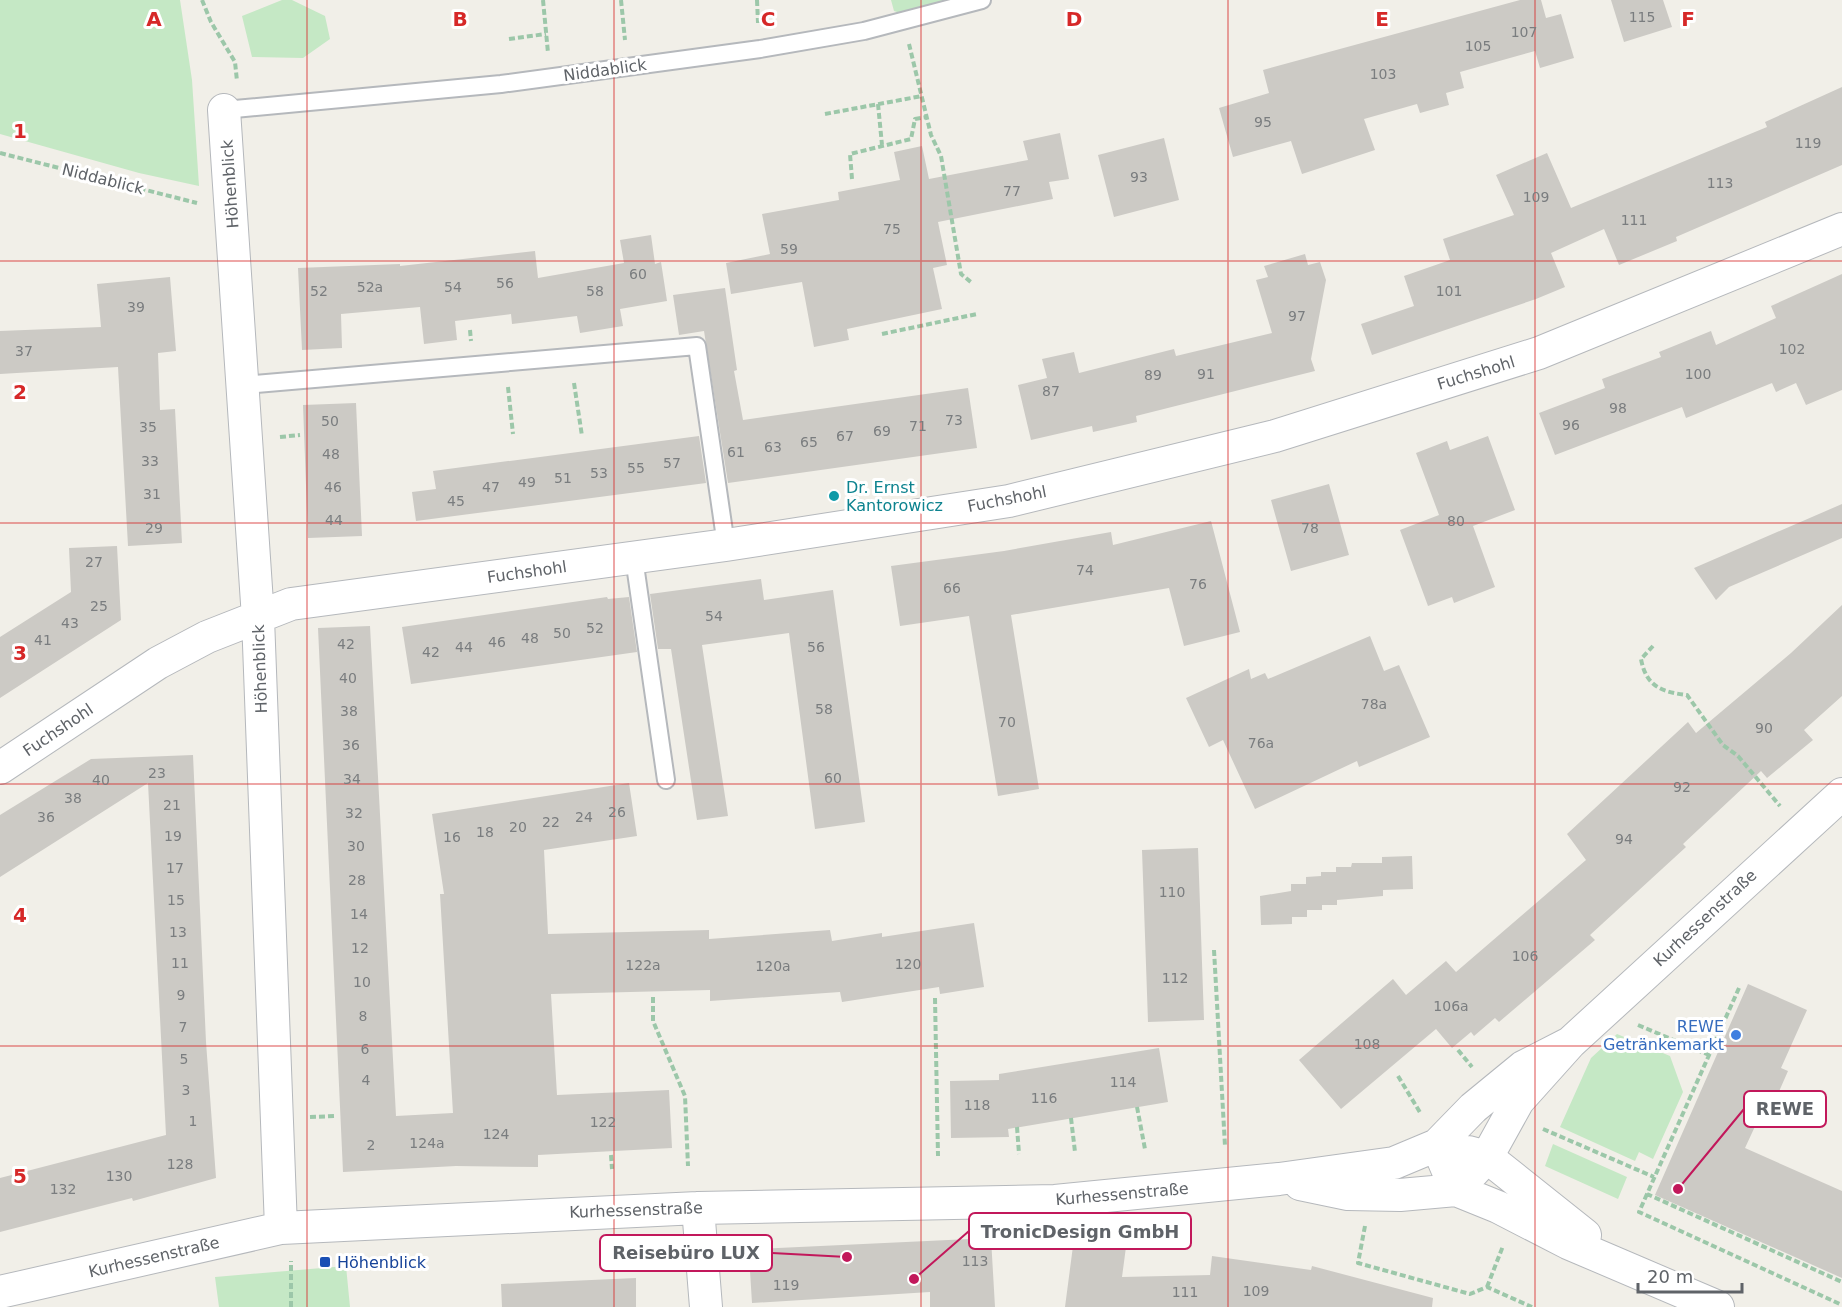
<svg xmlns="http://www.w3.org/2000/svg" width="1842" height="1307" font-family="'DejaVu Sans',sans-serif">
<style>
.green{fill:#c5e8c5}
.building{fill:#cccac5}
.lines{fill:none;stroke-linecap:round;stroke-linejoin:round}
.service-casing{stroke:#b5b8bc;stroke-width:20}
.minor-casing{stroke:#b5b8bc;stroke-width:34}
.path{stroke:#9cc7a9;stroke-width:4;stroke-dasharray:6 3;stroke-linecap:butt}
.service{stroke:#fff;stroke-width:16}
.minor{stroke:#fff;stroke-width:32}
.grid{fill:none;stroke:#d62828;stroke-width:1.5;stroke-opacity:0.55}
.culture-dot{fill:#0f9aa8;stroke:#fff;stroke-width:2}
.shop-dot{fill:#3f7fe0;stroke:#fff;stroke-width:2}
.transit-dot{fill:#1a4fb4;stroke:#fff;stroke-width:2}
.labels{text-anchor:middle;dominant-baseline:central;stroke-width:6;stroke-linejoin:round;paint-order:stroke}
.number-label{font-size:14px;fill:#7a7d7f}
.street-label{font-size:16px;fill:#5f6368;stroke:#fff}
.culture-label{font-size:16px;fill:#0d838f;stroke:#fff;text-anchor:start}
.shop-label{font-size:16px;fill:#366cbe;stroke:#fff;text-anchor:end}
.transit-label{font-size:16px;fill:#164399;stroke:#fff;text-anchor:start}
.grid-label{font-size:20px;text-anchor:middle;font-weight:bold;fill:#d62828;stroke:#fff;stroke-width:6;stroke-linejoin:round;paint-order:stroke}
.leader{fill:none;stroke:#c2185b;stroke-width:2}
.callout-dot{fill:#c2185b;stroke:#fff;stroke-width:2}
.callout{fill:#fff;stroke:#c2185b;stroke-width:2}
.callout-label{font-size:18px;text-anchor:middle;font-weight:bold;fill:#5f6368}
</style>
<rect width="100%" height="100%" fill="#f1efe8"/>
<!-- green -->
<path class="green" d="M0 0H180L192 80 199 186 139 173 0 134Z
M282 0H292L325 16 330 39 303 58 252 57 242 16Z
M891 0H957L903 14 894 11Z
M1617 1034 1670 1056 1683 1092 1653 1159 1639 1152 1635 1161 1560 1127 1591 1058Z
M1553 1144 1627 1177 1618 1199 1545 1166Z
M346 1266 350 1307H219L215 1277Z"/>
<!-- building -->
<path class="building" d="M1520 0H1541L1546 18 1561 14 1574 58 1540 68 1535 51 1460 72 1464 88 1446 93 1449 105 1420 113 1417 104 1364 119 1375 150 1302 174 1291 141 1233 157 1219 108 1269 93 1263 70Z
M1611 0H1663L1672 27 1624 42Z
M1842 87V165L1676 237 1677 241 1619 265 1604 229 1551 253 1565 287 1536 299 1372 355 1361 324 1414 306 1404 276 1450 260 1443 239 1514 215 1496 175 1547 153 1571 208 1767 127 1765 122Z
M1060 133 1069 179 1049 182 1053 199 938 222 947 265 933 268 942 309 847 329 849 340 814 347 802 282 731 294 726 263 770 254 762 214 839 200 838 192 900 180 894 152 922 146 929 179 1028 160 1023 141Z
M1164 138 1179 200 1114 217 1098 155Z
M651 235 655 264 661 262 667 301 620 309 623 326 580 333 577 316 512 324 511 314 455 321 457 340 424 344 420 307 341 314 342 348 302 350 298 268 400 264V266L535 251 538 278 624 263 620 240Z
M1305 254 1308 265 1320 262 1326 280 1311 359 1315 371 1136 416 1137 422 1093 432 1092 426 1031 440 1018 385 1047 378 1042 359 1074 352 1079 373 1174 349 1176 356 1272 333 1256 280 1268 277 1264 266Z
M1842 274V390L1806 405 1796 383 1776 392 1772 383 1686 418 1682 407 1555 455 1539 413 1605 388 1602 379 1661 357 1659 352 1711 331 1716 345 1776 318 1771 306Z
M170 277 176 351 158 353 160 410 175 409 182 543 128 546 118 367 0 374V331L101 327 97 284Z
M725 288 737 370 734 371 743 420 968 388 977 448 728 483 704 331 679 335 673 295Z
M356 403 362 536 308 538 303 405Z
M699 436 706 483 416 521 412 492 436 489 433 471Z
M1488 436 1515 510 1473 526 1495 587 1454 603 1452 597 1428 606 1400 530 1439 515 1416 453 1447 441 1450 450Z
M1329 484 1349 555 1291 571 1271 500Z
M1842 504V538L1729 587 1716 600 1694 568Z
M1211 521 1240 632 1184 646 1169 588 1011 615 1039 789 998 796 969 616 900 626 891 566 1004 551 1111 532 1113 545Z
M117 546 121 620 0 698V637L71 592 69 548Z
M761 579 764 600 833 590 865 822 815 829 789 633 702 645 728 816 697 820 671 649H658L650 594Z
M607 597 608 599 629 597 637 652 411 684 402 627Z
M1842 605V696L1804 730 1813 740 1767 778 1761 771 1683 844 1686 847 1590 935 1595 940 1499 1022 1495 1018 1474 1036 1471 1032 1452 1048 1436 1029 1341 1109 1299 1060 1393 979 1406 995 1446 961 1456 972 1586 860 1567 834 1688 722 1696 733 1791 653Z
M370 626 396 1116 453 1113 440 894H444L432 814 629 783 637 836 544 850 548 934 709 930V939L830 930 832 941 882 933V937L974 923 984 987 940 994 939 987 842 1002 840 992 710 1001V990L551 994 557 1095 669 1090 672 1148 538 1155V1167L456 1166 343 1172 318 628Z
M1370 636 1384 671 1399 665 1430 737 1359 767 1357 761 1255 809 1223 740 1209 747 1186 698 1249 669 1251 679 1265 673 1268 679Z
M193 755 206 1042 216 1178 133 1201 132 1198 0 1232V1178L166 1135 148 783 0 877V815L91 759Z
M1198 848 1204 1020 1148 1022 1142 850Z
M1412 856 1413 889 1383 890V896L1337 900V905H1322V910H1307V917H1292V924L1261 925 1260 896 1291 891V884H1306V877L1321 876V872H1336V867H1351L1352 863H1382V857Z
M1748 984 1807 1010 1781 1068 1788 1071 1777 1096 1770 1094 1745 1148 1842 1191V1278L1655 1195Z
M1159 1048 1168 1102 1008 1129 1009 1137 951 1138 950 1081 999 1080V1074Z
M991 1238 995 1307H930V1292L752 1303 750 1271H760L759 1249Z
M1073 1246 1126 1247 1122 1277 1210 1275 1212 1256 1311 1270 1312 1266 1433 1298 1432 1307H1065Z
M636 1278V1307H502L501 1284Z"/>
<g class="lines">
<!-- service casing -->
<g class="service-casing">
<path id="service" d="M224 110 501 84 760 49 864 31 982 0
M244 385 697 346 726 545
M634 558 666 780"/>
</g>
<!-- minor casing -->
<g class="minor-casing">
<path id="minor" d="M224 110 258 618 281 1228
M0 768 158 663 207 637 291 604 726 545 1009 501 1275 436 1539 353 1842 229
M1437 1145 1456 1190 1498 1207 1568 1243 1718 1307
M1468 1152 1487 1157 1585 1235
M1300 1184 1348 1194 1400 1195 1456 1190 1487 1157 1518 1101 1570 1043 1842 794
M698 1208 706 1307
M0 1292 281 1228 698 1208 1055 1201 1279 1179 1394 1163 1437 1145 1473 1108 1523 1067 1570 1043"/>
</g>
<!-- path -->
<path class="path" d="M202 0 211 22 235 62 237 81
M543 0 548 53
M621 0 625 40
M757 0 758 23
M509 39 546 34
M909 44 931 135 941 156 961 274 972 283
M878 104 882 145
M825 114 922 96
M0 153 197 203
M852 179 850 154 911 139 915 119 927 117
M470 330 471 341
M882 334 977 314
M574 383 582 436
M508 387 513 434
M280 437 300 435
M1653 646 1641 659C1646 686 1661 692 1687 695L1723 745 1738 756 1780 806
M1214 950 1225 1146
M1739 988 1647 1194 1842 1282
M653 997V1021L685 1096 688 1166
M935 998 938 1156
M1638 1025 1709 1055
M1458 1050 1472 1067
M1398 1076 1421 1114
M1137 1107 1145 1149
M310 1117 336 1116
M1071 1118 1075 1152
M1017 1127 1019 1154
M1543 1129 1654 1177
M611 1155 612 1169
M1647 1194 1639 1212 1842 1305
M1365 1226 1358 1263 1470 1294 1487 1287 1532 1307
M1487 1287 1503 1246
M291 1307V1261"/>
<!-- service -->
<use href="#service" class="service"/>
<!-- minor -->
<use href="#minor" class="minor"/>
</g>
<!-- grid -->
<path class="grid" d="M307 0V1307M614 0V1307M921 0V1307M1228 0V1307M1535 0V1307M0 261H1842M0 523H1842M0 784H1842M0 1046H1842"/>
<!-- markers -->
<circle class="culture-dot" cx="834" cy="496" r="6"/>
<circle class="shop-dot" cx="1736" cy="1035" r="6"/>
<rect class="transit-dot" x="319" y="1256" width="12" height="12" rx="3"/>
<g class="labels">
<!-- number labels -->
<g class="number-label">
<text x="1642" y="17">115</text>
<text x="1524" y="32">107</text>
<text x="1478" y="46">105</text>
<text x="1383" y="74">103</text>
<text x="1263" y="122">95</text>
<text x="1808" y="143">119</text>
<text x="1139" y="177">93</text>
<text x="1720" y="183">113</text>
<text x="1012" y="191">77</text>
<text x="1536" y="197">109</text>
<text x="1634" y="220">111</text>
<text x="892" y="229">75</text>
<text x="789" y="249">59</text>
<text x="638" y="274">60</text>
<text x="505" y="283">56</text>
<text x="370" y="287">52a</text>
<text x="453" y="287">54</text>
<text x="319" y="291">52</text>
<text x="595" y="291">58</text>
<text x="1449" y="291">101</text>
<text x="136" y="307">39</text>
<text x="1297" y="316">97</text>
<text x="1792" y="349">102</text>
<text x="24" y="351">37</text>
<text x="1206" y="374">91</text>
<text x="1698" y="374">100</text>
<text x="1153" y="375">89</text>
<text x="1051" y="391">87</text>
<text x="1618" y="408">98</text>
<text x="954" y="420">73</text>
<text x="330" y="421">50</text>
<text x="1571" y="425">96</text>
<text x="918" y="426">71</text>
<text x="148" y="427">35</text>
<text x="882" y="431">69</text>
<text x="845" y="436">67</text>
<text x="809" y="442">65</text>
<text x="773" y="447">63</text>
<text x="736" y="452">61</text>
<text x="331" y="454">48</text>
<text x="150" y="461">33</text>
<text x="672" y="463">57</text>
<text x="636" y="468">55</text>
<text x="599" y="473">53</text>
<text x="563" y="478">51</text>
<text x="527" y="482">49</text>
<text x="333" y="487">46</text>
<text x="491" y="487">47</text>
<text x="152" y="494">31</text>
<text x="456" y="501">45</text>
<text x="334" y="520">44</text>
<text x="1456" y="521">80</text>
<text x="154" y="528">29</text>
<text x="1310" y="528">78</text>
<text x="94" y="562">27</text>
<text x="1085" y="570">74</text>
<text x="1198" y="584">76</text>
<text x="952" y="588">66</text>
<text x="99" y="606">25</text>
<text x="714" y="616">54</text>
<text x="70" y="623">43</text>
<text x="595" y="628">52</text>
<text x="562" y="633">50</text>
<text x="530" y="638">48</text>
<text x="43" y="640">41</text>
<text x="497" y="642">46</text>
<text x="346" y="644">42</text>
<text x="464" y="647">44</text>
<text x="816" y="647">56</text>
<text x="431" y="652">42</text>
<text x="348" y="678">40</text>
<text x="1374" y="704">78a</text>
<text x="824" y="709">58</text>
<text x="349" y="711">38</text>
<text x="1007" y="722">70</text>
<text x="1764" y="728">90</text>
<text x="1261" y="743">76a</text>
<text x="351" y="745">36</text>
<text x="157" y="773">23</text>
<text x="833" y="778">60</text>
<text x="352" y="779">34</text>
<text x="101" y="780">40</text>
<text x="1682" y="787">92</text>
<text x="73" y="798">38</text>
<text x="172" y="805">21</text>
<text x="617" y="812">26</text>
<text x="354" y="813">32</text>
<text x="46" y="817">36</text>
<text x="584" y="817">24</text>
<text x="551" y="822">22</text>
<text x="518" y="827">20</text>
<text x="485" y="832">18</text>
<text x="173" y="836">19</text>
<text x="452" y="837">16</text>
<text x="1624" y="839">94</text>
<text x="356" y="846">30</text>
<text x="175" y="868">17</text>
<text x="357" y="880">28</text>
<text x="1172" y="892">110</text>
<text x="176" y="900">15</text>
<text x="359" y="914">14</text>
<text x="178" y="932">13</text>
<text x="360" y="948">12</text>
<text x="1525" y="956">106</text>
<text x="180" y="963">11</text>
<text x="908" y="964">120</text>
<text x="643" y="965">122a</text>
<text x="773" y="966">120a</text>
<text x="1175" y="978">112</text>
<text x="362" y="982">10</text>
<text x="181" y="995">9</text>
<text x="1451" y="1006">106a</text>
<text x="363" y="1016">8</text>
<text x="183" y="1027">7</text>
<text x="1367" y="1044">108</text>
<text x="365" y="1049">6</text>
<text x="184" y="1059">5</text>
<text x="366" y="1080">4</text>
<text x="1123" y="1082">114</text>
<text x="186" y="1090">3</text>
<text x="1044" y="1098">116</text>
<text x="977" y="1105">118</text>
<text x="193" y="1121">1</text>
<text x="603" y="1122">122</text>
<text x="496" y="1134">124</text>
<text x="427" y="1143">124a</text>
<text x="371" y="1145">2</text>
<text x="180" y="1164">128</text>
<text x="119" y="1176">130</text>
<text x="63" y="1189">132</text>
<text x="975" y="1261">113</text>
<text x="786" y="1285">119</text>
<text x="1256" y="1291">109</text>
<text x="1185" y="1292">111</text>
</g>
<!-- street labels -->
<g class="street-label">
<text transform="translate(605 70) rotate(-8)">Niddablick</text>
<text transform="translate(103 179) rotate(14)">Niddablick</text>
<text transform="translate(230 184) rotate(-94)">Höhenblick</text>
<text transform="translate(1476 373) rotate(-17)">Fuchshohl</text>
<text transform="translate(1007 499) rotate(-11)">Fuchshohl</text>
<text transform="translate(527 572) rotate(-8)">Fuchshohl</text>
<text transform="translate(260 669) rotate(-92)">Höhenblick</text>
<text transform="translate(58 730) rotate(-34)">Fuchshohl</text>
<text transform="translate(1705 918) rotate(-43)">Kurhessenstraße</text>
<text transform="translate(1122 1194) rotate(-5)">Kurhessenstraße</text>
<text transform="translate(636 1210) rotate(-2)">Kurhessenstraße</text>
<text transform="translate(154 1257) rotate(-13)">Kurhessenstraße</text>
</g>
<!-- culture labels -->
<g class="culture-label">
<text x="846" y="487">Dr. Ernst<tspan x="846" dy="18">Kantorowicz</tspan></text>
</g>
<!-- shop labels -->
<g class="shop-label">
<text x="1724" y="1026">REWE<tspan x="1724" dy="18">Getränkemarkt</tspan></text>
</g>
<!-- transit labels -->
<g class="transit-label">
<text x="337" y="1262">Höhenblick</text>
</g>
</g>
<g class="grid-label">
<text x="154" y="26">A</text>
<text x="460" y="26">B</text>
<text x="768" y="26">C</text>
<text x="1074" y="26">D</text>
<text x="1382" y="26">E</text>
<text x="1688" y="26">F</text>
<text x="20" y="138">1</text>
<text x="20" y="399">2</text>
<text x="20" y="660">3</text>
<text x="20" y="922">4</text>
<text x="20" y="1183">5</text>
</g>
<!-- callouts -->
<path class="leader" d="M1678 1189L1744 1109M914 1279L969 1231M847 1257L772 1253"/>
<g class="callout-dot">
<circle cx="1678" cy="1189" r="6"/>
<circle cx="914" cy="1279" r="6"/>
<circle cx="847" cy="1257" r="6"/>
</g>
<g class="callout">
<rect x="1744" y="1091" width="82" height="36" rx="6"/>
<rect x="969" y="1213" width="222" height="36" rx="6"/>
<rect x="600" y="1235" width="172" height="36" rx="6"/>
</g>
<g class="callout-label">
<text x="1785" y="1115">REWE</text>
<text x="1080" y="1238">TronicDesign GmbH</text>
<text x="686" y="1259">Reisebüro LUX</text>
</g>
<!-- scale -->
<path d="M1638 1283v9h104v-9" fill="none" stroke="#5f6368" stroke-width="3"/>
<text x="1647" y="1283" font-size="18" fill="#5f6368" stroke="#ffffff" stroke-width="4.5" paint-order="stroke">20 m</text>
</svg>
